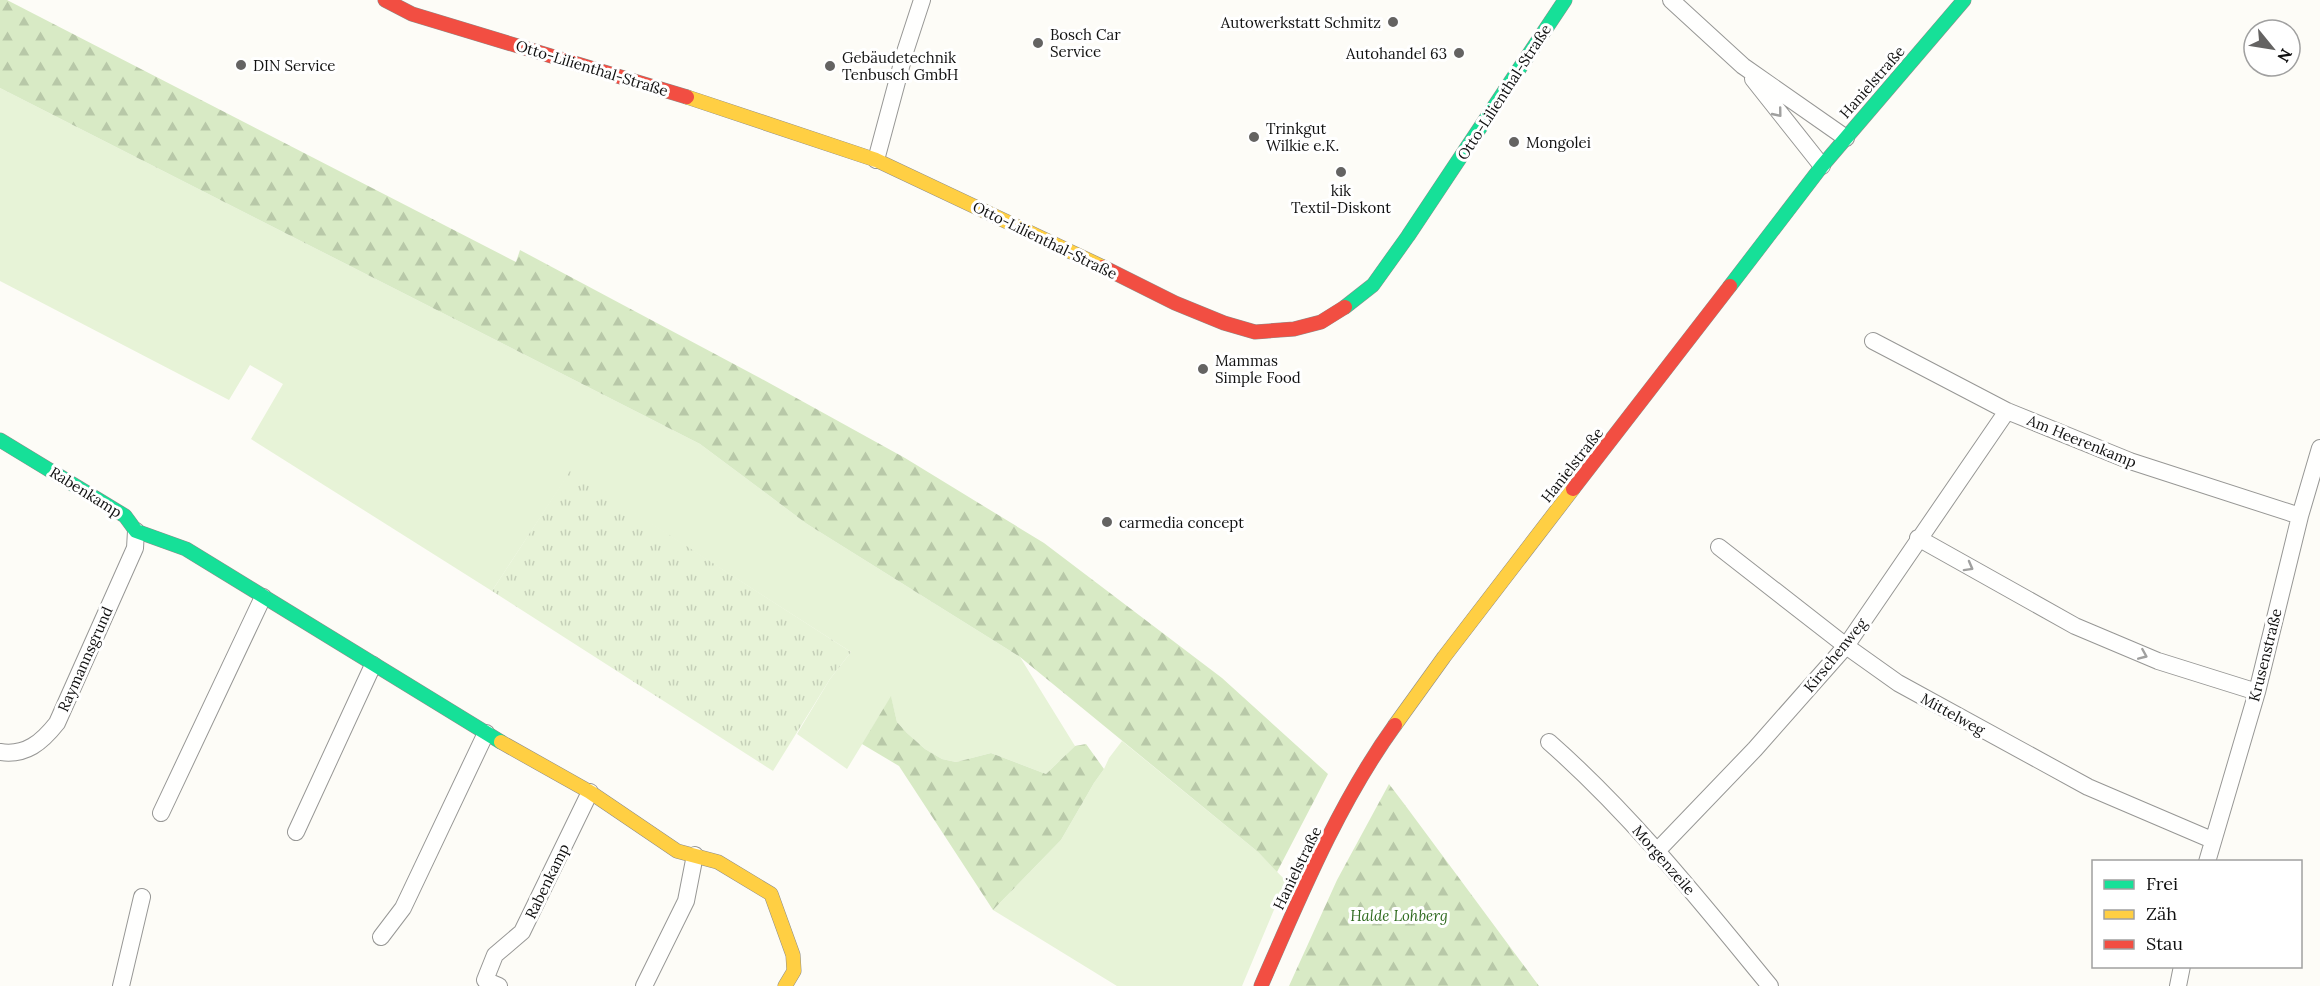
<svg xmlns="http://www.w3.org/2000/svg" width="2320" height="986" font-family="Lora,serif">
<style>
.grass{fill:#e7f3d7}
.forest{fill:url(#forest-firs)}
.park{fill:url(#park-tufts)}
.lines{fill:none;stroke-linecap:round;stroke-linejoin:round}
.street-casing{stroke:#979795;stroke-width:18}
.fast-casing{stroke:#8e8d8b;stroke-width:15}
.slow-casing{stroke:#8e8d8b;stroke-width:15}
.jam-casing{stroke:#8e8d8b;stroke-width:15}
.street{stroke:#fffffe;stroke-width:16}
.fast{stroke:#16e098;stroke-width:14}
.slow{stroke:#ffcf43;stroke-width:14}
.jam{stroke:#f24e42;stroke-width:14}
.oneway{stroke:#a0a09f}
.poi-dot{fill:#646362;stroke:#fff;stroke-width:2}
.labels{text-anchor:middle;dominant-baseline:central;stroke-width:6;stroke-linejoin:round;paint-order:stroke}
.poi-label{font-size:15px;fill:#111;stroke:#fff;text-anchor:start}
.street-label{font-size:15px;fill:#111;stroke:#fff}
.park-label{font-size:15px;font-style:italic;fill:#2f6b1f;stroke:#fff}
</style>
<defs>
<pattern id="forest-firs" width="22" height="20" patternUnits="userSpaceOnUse" patternTransform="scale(1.5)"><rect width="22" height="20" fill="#d8eac5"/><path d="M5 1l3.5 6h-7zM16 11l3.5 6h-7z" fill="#b8c8a8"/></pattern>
<pattern id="park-tufts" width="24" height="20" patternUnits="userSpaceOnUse" patternTransform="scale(1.5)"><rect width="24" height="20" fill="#e7f3d7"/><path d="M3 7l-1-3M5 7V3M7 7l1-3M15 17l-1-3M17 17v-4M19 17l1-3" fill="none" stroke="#c5cfb8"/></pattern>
</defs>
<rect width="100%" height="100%" fill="#fdfcf7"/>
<!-- grass -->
<path class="grass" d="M0 88 700 444 807 524 1020 657 1075 746 1046 774 991 753 956 762 942 759 925 749 907 733 897 722 891 697 847 769 797 734 830 679 851 652 570 472 492 591 251 439 283 384 250 365 229 400 0 281Z
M1122 741 1258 852 1286 881 1242 986H1117L993 910 1061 840 1094 783 1104 769 1109 758Z"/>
<!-- forest -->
<path class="forest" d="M0 0H7L516 262 520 250 760 378 905 458 1044 543 1222 678 1328 774 1277 872 1258 852 1020 657 807 524 700 444 0 88Z
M891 696 897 722 907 733 925 749 942 759 956 762 991 753 1046 774 1075 746 1086 744 1104 769 1094 783 1061 840 993 910 899 766 862 744Z
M1389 784 1405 805 1539 986H1289L1337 880Z"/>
<!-- park -->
<path class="park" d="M570 471 851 652 830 679 773 771 492 591Z"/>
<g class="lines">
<!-- street casing -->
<g class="street-casing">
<path id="street" d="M1671 0 1743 66 1846 138
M1753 79 1822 166
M876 160 905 52 922 0
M1873 341 2007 411 2130 461 2300 516
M1918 538 2075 626 2158 661 2257 692
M1719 547 1846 646 1898 683 2088 787 2212 840
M1549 742C1632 815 1700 901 1770 986
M0 752C26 756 42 742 57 723L135 548 136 531
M161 813 263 597
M296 832 373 665
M1658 850 1755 749 1846 646 2007 411
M2207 862 2257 692 2300 516 2320 448
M381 937 403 908 486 733
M121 986 142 897
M499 986 485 980 495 955 522 932 590 792
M644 986 686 901 695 855
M2178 986 2182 966"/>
</g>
<!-- fast casing -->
<g class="fast-casing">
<path id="fast" d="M1730 286 1822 166 1964 0
M1345 307 1373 285 1408 236 1565 0
M0 440 125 516 136 531 186 549 501 742"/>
</g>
<!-- slow casing -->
<g class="slow-casing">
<path id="slow" d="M687 97 876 160 1103 267
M1395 725 1444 657 1573 489
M501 742 590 792 677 851 718 862 771 894 793 955 794 971 785 986"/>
</g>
<!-- jam casing -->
<g class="jam-casing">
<path id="jam" d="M385 0 412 14 687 97
M1103 267 1175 303 1224 323 1255 332 1294 329 1321 322 1345 307
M1573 489 1730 286
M1261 986C1300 897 1338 804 1395 725"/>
</g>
<!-- street -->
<use href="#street" class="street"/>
<!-- fast -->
<use href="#fast" class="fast"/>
<!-- slow -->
<use href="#slow" class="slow"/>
<!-- jam -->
<use href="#jam" class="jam"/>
</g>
<!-- one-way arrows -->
<defs><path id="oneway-chevron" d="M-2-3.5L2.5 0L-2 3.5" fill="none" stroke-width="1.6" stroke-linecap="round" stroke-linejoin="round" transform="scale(1.5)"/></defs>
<g class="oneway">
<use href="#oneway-chevron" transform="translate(1778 113) rotate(51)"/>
<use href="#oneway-chevron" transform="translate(1969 567) rotate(29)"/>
<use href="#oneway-chevron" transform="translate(2143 655) rotate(23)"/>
</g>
<!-- markers -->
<g class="poi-dot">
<circle cx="1393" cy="22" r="6"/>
<circle cx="1038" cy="43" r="6"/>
<circle cx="1459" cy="53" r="6"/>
<circle cx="241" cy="65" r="6"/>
<circle cx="830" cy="66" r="6"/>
<circle cx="1254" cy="137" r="6"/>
<circle cx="1514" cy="142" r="6"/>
<circle cx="1341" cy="172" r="6"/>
<circle cx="1203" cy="369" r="6"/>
<circle cx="1107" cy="522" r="6"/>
</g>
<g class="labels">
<!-- poi labels -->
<g class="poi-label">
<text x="1381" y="22" text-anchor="end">Autowerkstatt Schmitz</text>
<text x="1050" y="34">Bosch Car<tspan x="1050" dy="17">Service</tspan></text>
<text x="1447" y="53" text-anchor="end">Autohandel 63</text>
<text x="842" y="57">Gebäudetechnik<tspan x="842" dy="17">Tenbusch GmbH</tspan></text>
<text x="253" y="65">DIN Service</text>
<text x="1266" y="128">Trinkgut<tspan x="1266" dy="17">Wilkie e.K.</tspan></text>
<text x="1526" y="142">Mongolei</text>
<text x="1341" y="190" text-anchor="middle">kik<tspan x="1341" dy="17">Textil-Diskont</tspan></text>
<text x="1215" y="360">Mammas<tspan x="1215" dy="17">Simple Food</tspan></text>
<text x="1119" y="522">carmedia concept</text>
</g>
<!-- street labels -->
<g class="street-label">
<text transform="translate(592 68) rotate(17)">Otto-Lilienthal-Straße</text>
<text transform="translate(1872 82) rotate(-49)">Hanielstraße</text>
<text transform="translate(1504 92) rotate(-57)">Otto-Lilienthal-Straße</text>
<text transform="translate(1045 240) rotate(26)">Otto-Lilienthal-Straße</text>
<text transform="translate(2082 441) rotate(22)">Am Heerenkamp</text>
<text transform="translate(1572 465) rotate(-52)">Hanielstraße</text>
<text transform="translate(86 492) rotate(32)">Rabenkamp</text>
<text transform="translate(1835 655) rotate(-51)">Kirschenweg</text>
<text transform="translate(2265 655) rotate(-76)">Krusenstraße</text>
<text transform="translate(85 659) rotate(-66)">Raymannsgrund</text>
<text transform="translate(1953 714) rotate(29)">Mittelweg</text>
<text transform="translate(1664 860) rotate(49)">Morgenzeile</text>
<text transform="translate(1297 868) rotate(-64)">Hanielstraße</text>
<text transform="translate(547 881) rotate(-64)">Rabenkamp</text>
</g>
<!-- park labels -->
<g class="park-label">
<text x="1399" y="915">Halde Lohberg</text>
</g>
</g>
<!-- legend -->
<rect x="2092" y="860" width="210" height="108" fill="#ffffff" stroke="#a0a0a0" stroke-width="1.5"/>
<rect x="2104" y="880" width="30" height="9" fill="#16e098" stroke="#a0a0a0" stroke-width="1.5"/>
<text x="2146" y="890" font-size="18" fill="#111111">Frei</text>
<rect x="2104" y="910" width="30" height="9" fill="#ffcf43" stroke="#a0a0a0" stroke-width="1.5"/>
<text x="2146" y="920" font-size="18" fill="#111111">Zäh</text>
<rect x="2104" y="940" width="30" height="9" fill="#f24e42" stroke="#a0a0a0" stroke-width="1.5"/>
<text x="2146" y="950" font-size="18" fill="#111111">Stau</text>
<!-- north arrow -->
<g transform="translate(2272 48) rotate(120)"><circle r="28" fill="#ffffff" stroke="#a0a0a0" stroke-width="1.5"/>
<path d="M0-4.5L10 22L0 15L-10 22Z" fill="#646362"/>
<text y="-9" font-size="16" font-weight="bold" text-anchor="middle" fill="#111111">N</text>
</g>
</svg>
